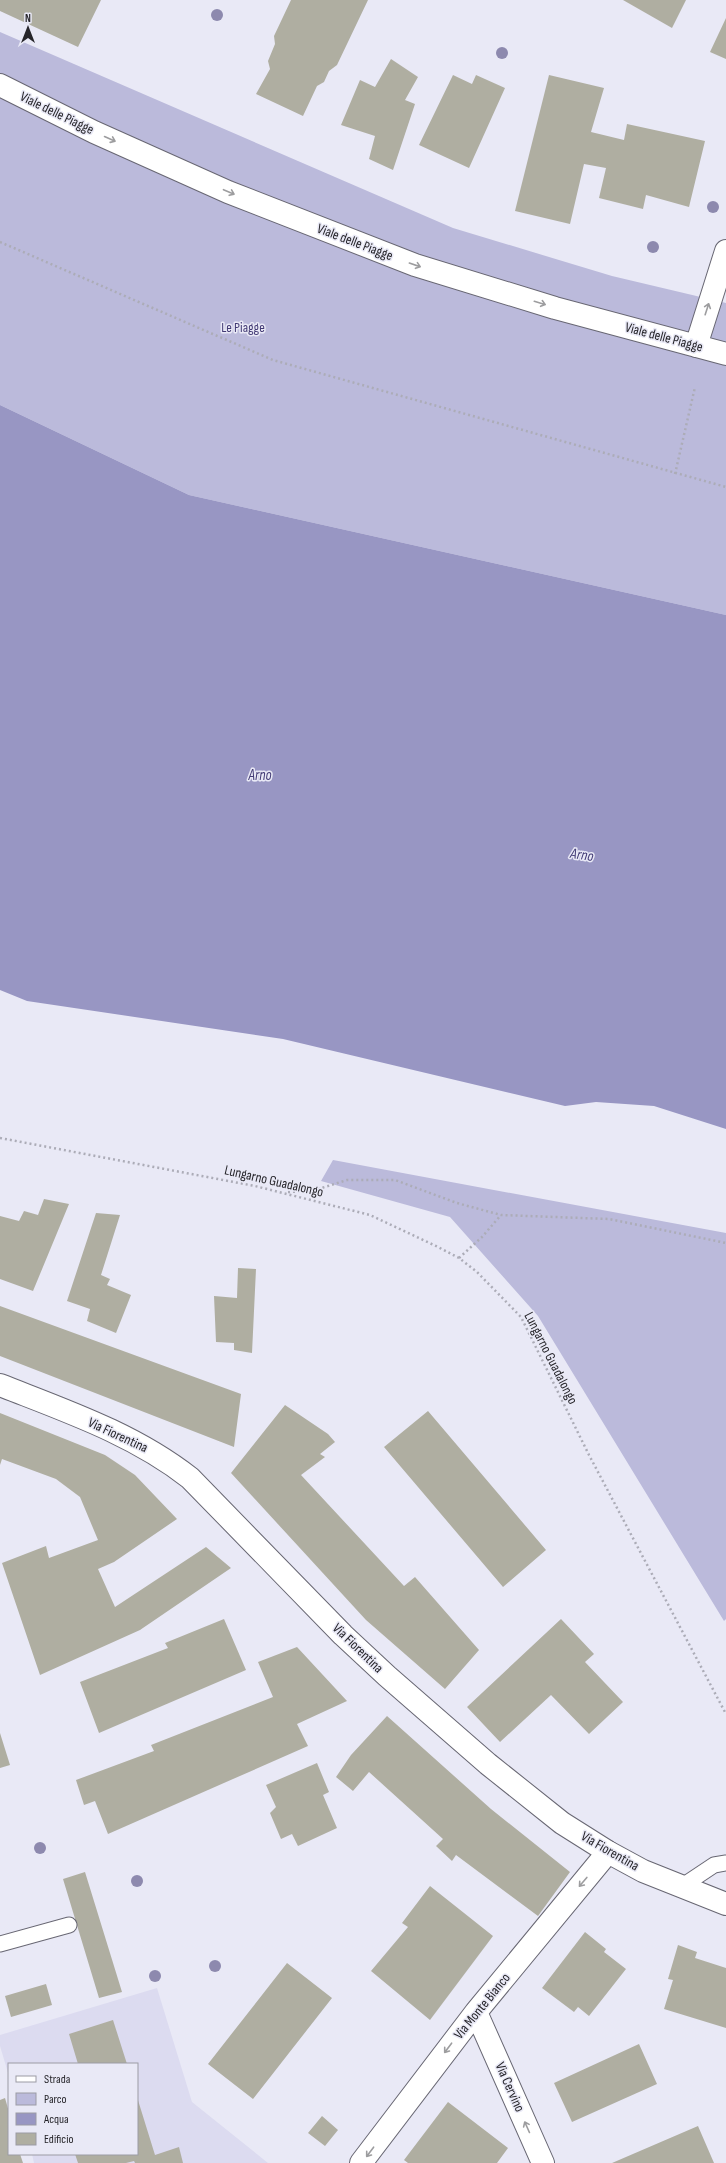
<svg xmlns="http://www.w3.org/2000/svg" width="726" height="2163" font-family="'Sofia Sans Condensed',sans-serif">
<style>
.built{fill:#dcdbf0}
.green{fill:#bbbadb}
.water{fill:#9896c3}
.building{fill:#afaea1}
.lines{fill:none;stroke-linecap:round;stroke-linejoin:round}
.lane-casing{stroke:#686773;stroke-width:17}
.street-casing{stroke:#686773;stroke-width:24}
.secondary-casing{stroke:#686773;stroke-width:24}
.path{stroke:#acacb7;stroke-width:2.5;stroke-dasharray:2 3;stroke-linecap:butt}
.lane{stroke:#fff;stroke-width:15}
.street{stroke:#fff;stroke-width:22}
.secondary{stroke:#fff;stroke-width:22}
.tree{fill:#8d89ae}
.oneway{stroke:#9d9d9f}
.labels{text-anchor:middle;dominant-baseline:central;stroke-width:3;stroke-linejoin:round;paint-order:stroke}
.street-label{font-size:14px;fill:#26252a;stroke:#e9e9f6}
.park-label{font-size:14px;fill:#423a74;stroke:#e9e9f6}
.water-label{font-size:15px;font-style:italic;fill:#433c76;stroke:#e9e9f6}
</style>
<rect width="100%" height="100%" fill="#e9e9f6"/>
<!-- built -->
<path class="built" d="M157 1988 192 2102 268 2163H34L32 2154H137V2064H9V2076L0 2046V2035Z"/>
<!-- green -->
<path class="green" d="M0 32 453 228 612 276 726 303V615L189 495 0 405Z
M333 1160 726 1233V1619L724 1621 538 1316 450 1217 321 1181Z"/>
<!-- water -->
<path class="water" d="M0 405 189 495 726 615V1129L654 1106 596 1102 565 1106 283 1039 27 1001 0 990Z"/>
<!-- building -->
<path class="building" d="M0 0H101L78 47 0 11Z
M291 0H368L337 65 329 71 324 82 317 86 303 116 256 94 270 69 268 61 275 44 274 36Z
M623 0H686L672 28Z
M726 18V59L710 52Z
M391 59 418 77 405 100 415 104 393 170 369 159 375 136 341 125 360 80 375 87Z
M453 75 472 84 476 75 505 88 469 168 419 145Z
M549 75 604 88 591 132 624 140 627 124 705 141 689 207 646 195 643 209 599 198 606 168 584 164 570 224 515 211Z
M44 1199 69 1204 33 1291 0 1279V1216L19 1221 24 1211 38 1215Z
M96 1213 120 1215 101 1275 110 1279 107 1285 131 1295 116 1333 87 1321 90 1309 67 1301Z
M238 1268 256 1269 252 1353 234 1350V1343L216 1342 214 1296 237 1298Z
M0 1306 241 1394 234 1447 0 1356Z
M285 1405 328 1434 335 1442 320 1454 325 1457 301 1475 404 1586 415 1577 479 1650 445 1689 366 1620 231 1473Z
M428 1411 546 1550 503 1587 384 1447Z
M0 1413 105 1455 135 1475 177 1519 114 1562 98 1569 115 1607 206 1547 231 1568 140 1630 40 1675 2 1563 46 1546 49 1558 98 1540 80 1497 56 1479 2 1459 0 1465Z
M224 1619 246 1670 99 1733 80 1682 168 1648 165 1643Z
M561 1619 594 1654 585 1662 623 1702 589 1734 551 1695 500 1742 467 1707Z
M297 1647 347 1701 297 1724 308 1746 108 1834 95 1801 84 1805 76 1780 154 1751 151 1745 273 1697 258 1662Z
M387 1716 491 1809 570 1872 538 1916 456 1855 452 1861 436 1846 443 1839 369 1772 353 1791 336 1777 351 1755Z
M0 1733 10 1765 0 1768Z
M317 1763 329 1792 323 1795 337 1828 298 1846 292 1834 281 1839 270 1813 276 1807 266 1785Z
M85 1872 122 1992 99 1998 63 1879Z
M430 1886 493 1936 430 2020 371 1971 408 1927 402 1923Z
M585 1932 606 1949 604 1952 626 1969 589 2016 578 2007 574 2012 542 1988Z
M678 1945 697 1952 695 1958 726 1968V2028L664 2009 673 1980 668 1979Z
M287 1963 332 1998 253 2099 208 2064Z
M46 1984 52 2005 11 2017 5 1996Z
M113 2020 127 2064H78L69 2034Z
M639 2044 657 2084 572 2122 554 2083Z
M137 2097 155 2155 179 2147 183 2163H135L134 2161 126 2163H78L75 2154H137Z
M5 2098 9 2112V2154H20L23 2163H0V2100Z
M448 2102 508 2148 497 2163H408L404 2160Z
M322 2116 338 2130 325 2146 308 2133Z
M698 2126 714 2163H612Z"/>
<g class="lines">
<!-- lane casing -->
<g class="lane-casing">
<path id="lane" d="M681 1887 714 1865 726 1863
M0 1944 69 1925"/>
</g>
<!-- street casing -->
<g class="street-casing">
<path id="street" d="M0 85 94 132 228 192 415 265 555 308 726 354
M696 346 726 251
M476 2012 543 2163
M361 2163 476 2012 608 1852"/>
</g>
<!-- secondary casing -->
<g class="secondary-casing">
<path id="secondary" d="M0 1385C66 1411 134 1434 190 1478L343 1635 387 1676 488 1764 562 1823 608 1852 643 1871 726 1904"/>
</g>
<!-- path -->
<path class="path" d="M0 242 273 360 726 487
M675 474 695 387
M0 1138 255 1186 370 1215 438 1247 459 1258 477 1272 521 1317 589 1455 726 1714
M288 1192 312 1191 347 1180H395L457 1203 501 1215 609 1219 726 1243
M459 1258 482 1237 501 1215"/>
<!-- lane -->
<use href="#lane" class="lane"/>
<!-- street -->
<use href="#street" class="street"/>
<!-- secondary -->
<use href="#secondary" class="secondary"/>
</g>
<!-- trees -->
<g class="tree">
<circle cx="217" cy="15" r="6"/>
<circle cx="502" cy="53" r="6"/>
<circle cx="713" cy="207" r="6"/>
<circle cx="653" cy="247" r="6"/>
<circle cx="40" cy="1848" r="6"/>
<circle cx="137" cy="1881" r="6"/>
<circle cx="215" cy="1966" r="6"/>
<circle cx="155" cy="1976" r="6"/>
</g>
<!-- one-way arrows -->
<defs><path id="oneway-shaft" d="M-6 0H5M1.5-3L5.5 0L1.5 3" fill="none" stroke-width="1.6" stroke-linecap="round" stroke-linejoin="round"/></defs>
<g class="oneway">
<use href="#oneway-shaft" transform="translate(110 139) rotate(24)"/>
<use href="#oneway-shaft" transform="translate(229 192) rotate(23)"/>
<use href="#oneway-shaft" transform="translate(415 265) rotate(19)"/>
<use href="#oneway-shaft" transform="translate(540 303) rotate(17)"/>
<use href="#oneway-shaft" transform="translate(707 309) rotate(-72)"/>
<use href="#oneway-shaft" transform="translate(583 1882) rotate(130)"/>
<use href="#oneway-shaft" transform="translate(448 2048) rotate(127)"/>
<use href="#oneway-shaft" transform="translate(527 2127) rotate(-114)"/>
<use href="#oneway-shaft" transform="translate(370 2152) rotate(127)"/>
</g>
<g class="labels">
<!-- street labels -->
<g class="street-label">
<text transform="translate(57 113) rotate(26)">Viale delle Piagge</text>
<text transform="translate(355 242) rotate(21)">Viale delle Piagge</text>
<text transform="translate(664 337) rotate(15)">Viale delle Piagge</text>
<text transform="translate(274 1181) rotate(13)">Lungarno Guadalongo</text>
<text transform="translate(551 1358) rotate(63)">Lungarno Guadalongo</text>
<text transform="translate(118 1435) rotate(25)">Via Fiorentina</text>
<text transform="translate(358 1648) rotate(44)">Via Fiorentina</text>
<text transform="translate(610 1851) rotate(30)">Via Fiorentina</text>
<text transform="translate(482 2006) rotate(-51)">Via Monte Bianco</text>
<text transform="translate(510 2087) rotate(66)">Via Cervino</text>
</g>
<!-- park labels -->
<g class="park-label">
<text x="243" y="327">Le Piagge</text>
</g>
<!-- water labels -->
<g class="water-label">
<text x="260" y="775">Arno</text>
<text transform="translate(582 855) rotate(9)">Arno</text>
</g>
</g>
<!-- legend -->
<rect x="8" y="2063" width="130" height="92" fill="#e9e9f6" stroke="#9b9ba4"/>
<rect x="16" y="2076" width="20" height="6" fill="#ffffff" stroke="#9b9ba4"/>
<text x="44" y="2083" font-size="12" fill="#26252a">Strada</text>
<rect x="16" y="2093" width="20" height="12" fill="#bbbadb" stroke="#9b9ba4"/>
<text x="44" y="2103" font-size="12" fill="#26252a">Parco</text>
<rect x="16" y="2113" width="20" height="12" fill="#9896c3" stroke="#9b9ba4"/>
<text x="44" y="2123" font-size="12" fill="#26252a">Acqua</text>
<rect x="16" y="2133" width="20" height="12" fill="#afaea1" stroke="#9b9ba4"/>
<text x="44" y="2143" font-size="12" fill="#26252a">Edificio</text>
<!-- north arrow -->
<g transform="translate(28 28)" stroke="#e9e9f6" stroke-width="3" paint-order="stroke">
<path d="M0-3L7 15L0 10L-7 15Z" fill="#26252a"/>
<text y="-6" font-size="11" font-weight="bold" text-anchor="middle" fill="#26252a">N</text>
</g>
</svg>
